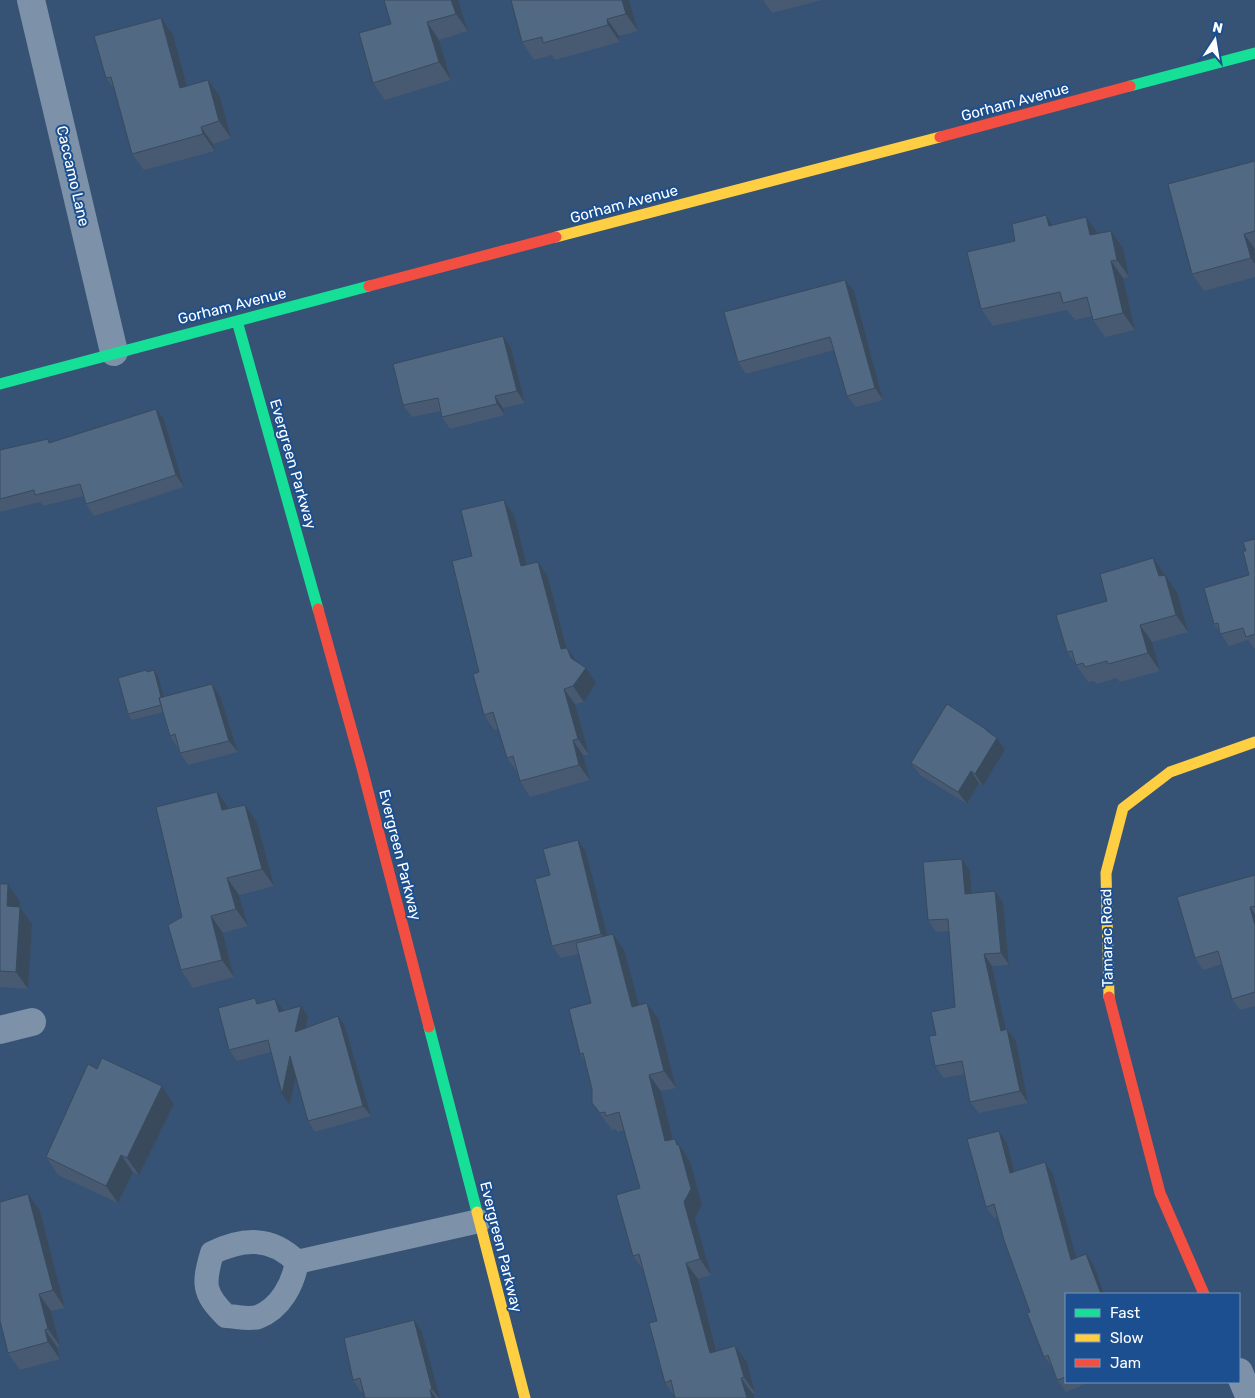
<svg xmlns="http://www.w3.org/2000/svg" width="1255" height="1398" font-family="Rubik,sans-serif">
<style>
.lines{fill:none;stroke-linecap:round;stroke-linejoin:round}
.lane{stroke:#7d92a8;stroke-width:24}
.street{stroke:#7d92a8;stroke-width:28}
.fast{stroke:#16e098;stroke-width:11}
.slow{stroke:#ffcf43;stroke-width:11}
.jam{stroke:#f24e42;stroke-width:11}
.wall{fill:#475a72}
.shaded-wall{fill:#394a5c}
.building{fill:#526984;stroke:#394a5c}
.labels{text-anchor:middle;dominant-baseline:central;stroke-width:4;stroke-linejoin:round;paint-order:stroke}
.street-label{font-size:15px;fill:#fff;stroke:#1b4f8f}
</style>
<rect width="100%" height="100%" fill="#365274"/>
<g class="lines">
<!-- lane -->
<path class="lane" d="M297 1262C271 1236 243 1238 212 1253 203 1284 203 1293 226 1316 235 1316 249 1320 258 1317 281 1308 293 1284 297 1262L479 1221"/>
<!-- street -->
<path class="street" d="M31 0 114 352
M0 1030 32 1022
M1239 1372 1250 1398"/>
<!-- fast -->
<path class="fast" d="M1130 86 1255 53
M237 321 318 609
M0 384 369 286
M429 1027 477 1212"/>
<!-- slow -->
<path class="slow" d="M556 237 940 137
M1109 997 1106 873 1123 808 1170 772 1255 742
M477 1212 525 1398"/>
<!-- jam -->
<path class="jam" d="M940 137 1130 86
M369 286 556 237
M318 609 361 764 429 1027
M1109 997 1160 1193 1204 1294"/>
</g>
<!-- wall -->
<path class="wall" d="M458 0 468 31 439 40 451 80 385 100 373 83 391 24Z
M511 0H629L638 31 619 36 620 42 555 60 552 55 534 60 522 42Z
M763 0H822L772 13Z
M161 18 173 35 187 86 220 97 231 138 213 144 215 151 144 170 132 154 115 90 106 78Z
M1255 161V277L1204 291 1192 274Z
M1046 215 1053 225 1086 217 1097 233 1111 231 1123 248 1129 277 1123 278 1135 330 1105 337 1093 320 1092 316 1075 320 1067 310 993 326 981 309 1015 241Z
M854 291 883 400 856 407 847 396 834 350 746 374 738 362Z
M511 348 525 403 503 408 505 415 450 429 442 417 441 411 412 417 403 405Z
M164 420 184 487 94 516 86 504 83 496 43 506 40 502 0 512V450L50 443Z
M504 500 514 515 527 565 548 577 567 648 578 663 596 683 584 702 575 704 589 755H583L590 780 530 797 520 781 518 773 507 758 498 729 494 730 484 715 472 556Z
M1255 539V648H1254L1248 640 1229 646 1214 624 1249 575 1246 551Z
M1153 558 1177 592 1188 632 1152 642 1160 671 1120 682 1117 678 1097 684 1094 681 1088 682 1067 652 1107 601Z
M146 670 148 672 154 670 158 676 163 697 212 684 220 696 238 752 188 765 180 753 178 748 170 736 163 712 132 720 128 714Z
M991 734 1005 750 983 786 979 783 967 804 920 775 911 763Z
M245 805 257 822 274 886 239 895 248 926 223 933 234 977 193 988 181 970 182 917 228 809Z
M586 852 607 935 624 950 639 1005 647 1003 659 1020 676 1088 661 1091 672 1139H675L690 1161 702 1205 695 1218 711 1275 698 1279 717 1351 735 1346 747 1362 755 1393 675 1397 665 1383 657 1321 643 1270 633 1256 640 1188 624 1130 618 1132 615 1129 612 1130 592 1103V1089L585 1061 580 1054 591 1003 579 954 561 958 552 946 550 875Z
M970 871 972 893 1003 903 1009 965 992 966 1006 1029H1007L1016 1041 1028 1103 979 1113 970 1102 964 1074 944 1078 935 1066 936 1035 955 1007 949 931 936 932 928 920Z
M1255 875V1006L1240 1010 1232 999 1222 964 1203 970 1195 958Z
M0 884 20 902V907L32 924 28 989 0 987Z
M275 999 283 1011 301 1006 308 1016 306 1028 345 1026 371 1116 315 1132 308 1121 296 1076 290 1105 271 1052 237 1061 229 1050 259 1003Z
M97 1069 162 1086 174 1104 139 1175 133 1172 118 1203 58 1175 46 1157Z
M999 1131 1007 1143 1015 1171 1045 1162 1053 1174 1076 1258 1094 1266 1066 1294V1382H1090L1066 1392 1057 1380 1053 1368 1044 1357 1030 1312 998 1217 994 1218 986 1207Z
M40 1211 65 1308 51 1311 60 1346 57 1347 60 1359 20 1370 8 1353Z
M422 1332 440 1398H365L364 1391 361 1392 353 1380Z"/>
<!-- shaded-wall -->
<path class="shaded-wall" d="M451 0H458L468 31 456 14Z
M622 0H629L638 31 626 14Z
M161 18 173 35 192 105 180 88Z
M607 19 619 36 620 42 608 25Z
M427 22 439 40 451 80 439 62Z
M208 80 220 97 231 138 219 121Z
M201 127 213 144 215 151 203 134Z
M1046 215 1058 233 1049 226Z
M1086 217 1098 234 1090 235Z
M1111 231 1123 248 1129 277 1117 260Z
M1244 234 1255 249V264L1251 258Z
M1111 261 1123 278 1135 330 1123 313Z
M845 280 854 291 883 400 875 388Z
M503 336 511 348 525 403 517 391Z
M495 396 503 408 505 415 497 404Z
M156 409 164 420 184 487 176 475Z
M504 500 514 515 531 581 521 566Z
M1153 558 1177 592 1188 632 1176 615 1159 576Z
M538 562 548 577 571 665 561 649Z
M1140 625 1152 642 1160 671 1148 653Z
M567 648 578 663 571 658Z
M586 668 596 683 584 702 573 686Z
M154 670 158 676 167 710 163 704Z
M212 684 220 696 238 752 229 741Z
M564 689 575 704 589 755 578 739Z
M987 730 995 741 997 738 1005 750 983 786 975 774Z
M573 740 583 755 590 780 579 765Z
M971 771 979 783 967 804 958 792Z
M217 792 229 809 222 810Z
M245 805 257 822 274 886 262 869Z
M578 840 586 852 610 946 601 934Z
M962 859 970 871 973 905 965 894Z
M227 878 239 895 248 926 236 909Z
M8 884 20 902 19 923 7 906Z
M995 891 1003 903 1009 965 1001 953Z
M20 907 32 924 28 989 16 972Z
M1250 907 1255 914V925Z
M211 916 223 933 234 977 222 960Z
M613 934 624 950 644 1023 632 1007Z
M984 954 992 966 1009 1043 1001 1031Z
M275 999 283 1010 287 1023 279 1012Z
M647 1003 659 1020 676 1088 664 1071Z
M301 1006 308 1016 303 1043 295 1032Z
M338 1016 345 1026 371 1116 363 1106Z
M1007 1029 1016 1041 1028 1103 1020 1091Z
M290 1056 298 1067 290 1105 282 1094Z
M649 1075 661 1091 677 1158 665 1141Z
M162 1086 174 1104 139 1175 127 1158Z
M999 1131 1007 1143 1018 1184 1010 1173Z
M675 1139 690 1161 702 1205 695 1218 711 1275 700 1259 684 1202 677 1145Z
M121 1155 133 1172 118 1203 106 1186Z
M1045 1162 1053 1174 1080 1271 1071 1260Z
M28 1194 40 1211 65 1308 53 1290Z
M1086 1254 1094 1266 1104 1294H1101Z
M686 1263 698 1279 721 1369 710 1353Z
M39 1294 51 1311 60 1346 48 1329Z
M414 1320 422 1332 440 1398H439L432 1389Z
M45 1330 57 1347 60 1359 48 1342Z
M735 1346 747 1362 755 1393 744 1377Z
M741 1378 753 1394 754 1398H747Z
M430 1390 436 1398H432Z"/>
<!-- building -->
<path class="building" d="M384 0H451L456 14 427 22 439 62 373 83 359 33 391 24Z
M511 0H622L626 14 607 19 608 25 543 43 542 37 522 42Z
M161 18 180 88 208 80 219 121 201 127 203 134 132 154 111 77 106 78 94 36Z
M1255 161V231L1244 234 1251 258 1192 274 1168 184Z
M1046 215 1049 226 1086 217 1090 235 1111 231 1117 260 1111 261 1123 313 1093 320 1087 297 1063 303 1060 292 981 309 967 252 1015 241 1012 224Z
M845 280 875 388 847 396 830 337 738 362 724 312Z
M503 336 517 391 495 396 497 404 442 417 438 398 403 405 393 364Z
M156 409 176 475 86 504 80 484 35 495 34 490 0 499V450L48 439 49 443Z
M504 500 521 566 538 562 561 649 567 648 571 658 586 668 573 686 564 689 578 739 573 740 579 765 520 781 513 756 507 758 493 712 484 715 473 674 479 672 452 561 472 556 461 510Z
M1255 539V634L1246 637 1243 628 1220 634 1218 623 1214 624 1204 588 1249 575 1243 551H1246L1243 542Z
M1153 558 1159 576 1165 575 1176 615 1140 625 1148 653 1108 664 1107 661 1085 667 1083 663 1076 665 1072 651 1067 652 1056 615 1107 601 1100 574Z
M146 670 147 672 154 670 161 697 159 698 161 705 128 714 118 678Z
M212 684 229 741 180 753 175 734 170 736 159 698Z
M947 704 987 730V731L997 738 975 774 971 771 958 792 911 763Z
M217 792 222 810 245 805 262 869 227 878 236 909 211 916 222 960 181 970 168 925 182 917 156 807Z
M578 840 601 934 552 946 535 879 550 875 543 849Z
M962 859 965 894 995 891 1001 953 984 954 1001 1031 1007 1029 1020 1091 970 1102 962 1061 935 1066 929 1036 936 1035 931 1012 955 1007 948 919 928 920 923 862Z
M1255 875V906L1250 907 1255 925V992L1232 999 1218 951 1195 958 1177 897Z
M0 884H8L7 906 20 907 16 972 0 971Z
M613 934 632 1007 647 1003 664 1071 649 1075 665 1141 675 1139 677 1145H679L691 1189 684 1202 700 1259 686 1263 710 1353 735 1346 744 1377 741 1378 747 1398H675L671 1380 665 1383 649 1323 657 1321 639 1254 633 1256 616 1195 640 1188 619 1112 606 1116 605 1112 600 1113 592 1103V1089L583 1053 580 1054 569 1009 591 1003 576 943Z
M255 998 257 1004 275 999 279 1012 301 1006 295 1032 338 1016 363 1106 308 1121 290 1056 282 1094 268 1040 229 1050 218 1008Z
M102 1058 162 1086 127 1158 121 1155 106 1186 46 1157 88 1064 97 1069Z
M999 1131 1010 1173 1045 1162 1071 1260 1086 1254 1101 1294H1066V1377L1057 1380 1048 1355 1044 1357 1027 1313 1030 1312 1004 1240 994 1204 986 1207 967 1139Z
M28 1194 53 1290 39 1294 48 1329 45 1330 48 1342 8 1353 0 1321V1202Z
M414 1320 432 1389 430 1390 432 1398H365L360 1378 353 1380 344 1338Z"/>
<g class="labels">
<!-- street labels -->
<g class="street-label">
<text transform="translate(1015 102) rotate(-15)">Gorham Avenue</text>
<text transform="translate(73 176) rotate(77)">Caccamo Lane</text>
<text transform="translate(624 204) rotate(-15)">Gorham Avenue</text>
<text transform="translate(232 306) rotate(-14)">Gorham Avenue</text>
<text transform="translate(293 464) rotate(74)">Evergreen Parkway</text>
<text transform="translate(400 855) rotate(76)">Evergreen Parkway</text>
<text transform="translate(1107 938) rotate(-91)">Tamarac Road</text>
<text transform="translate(501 1247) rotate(76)">Evergreen Parkway</text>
</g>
</g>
<!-- legend -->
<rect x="1065" y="1293" width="175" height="90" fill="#1b4f8f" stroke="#7695bc"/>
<rect x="1075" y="1309" width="25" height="8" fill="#16e098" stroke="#7695bc"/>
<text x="1110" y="1318" font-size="15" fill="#ffffff">Fast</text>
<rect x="1075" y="1334" width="25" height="8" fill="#ffcf43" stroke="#7695bc"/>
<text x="1110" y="1343" font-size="15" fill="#ffffff">Slow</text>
<rect x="1075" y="1359" width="25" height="8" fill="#f24e42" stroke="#7695bc"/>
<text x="1110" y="1368" font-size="15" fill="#ffffff">Jam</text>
<!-- north arrow -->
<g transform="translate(1215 40) rotate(12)" stroke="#1b4f8f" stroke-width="4" paint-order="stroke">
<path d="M0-4L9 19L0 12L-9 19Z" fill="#ffffff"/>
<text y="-8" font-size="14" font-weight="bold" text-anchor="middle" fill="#ffffff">N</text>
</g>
</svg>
